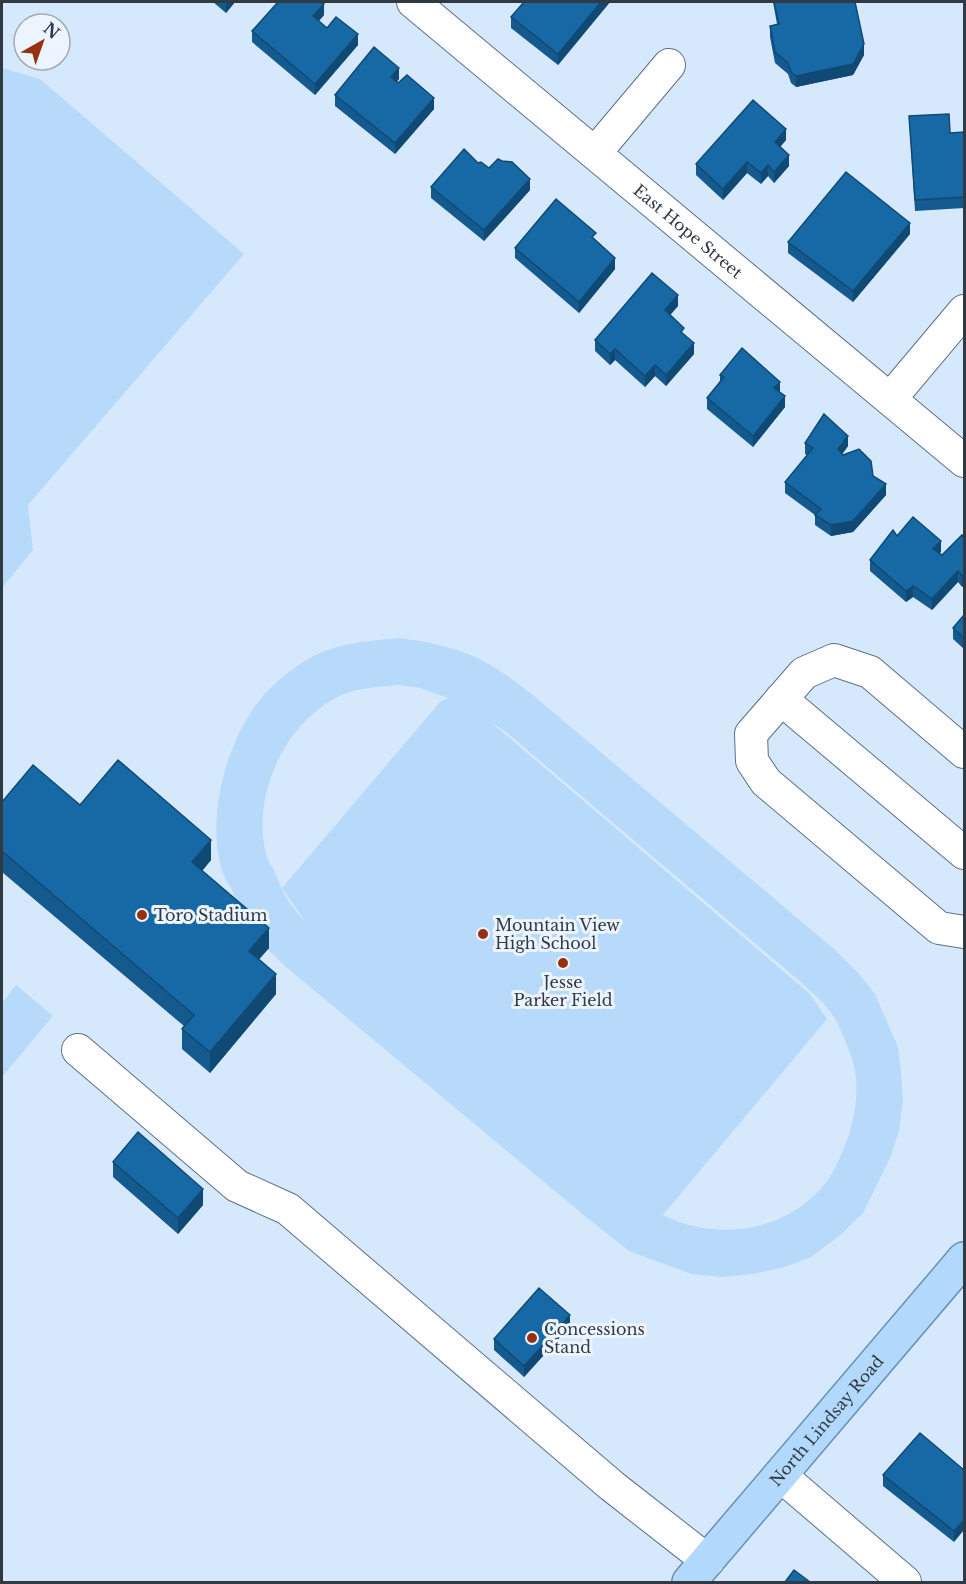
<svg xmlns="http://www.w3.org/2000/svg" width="966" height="1584" font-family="'Libre Baskerville',serif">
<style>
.green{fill:#b7dafb;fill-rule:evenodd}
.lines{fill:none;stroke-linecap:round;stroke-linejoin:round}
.minor-casing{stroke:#5c7185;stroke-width:34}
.major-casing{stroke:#6490b9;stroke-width:36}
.minor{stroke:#fff;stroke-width:32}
.major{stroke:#b2d9fb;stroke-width:33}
.wall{fill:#145a8e}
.shaded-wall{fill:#104a74}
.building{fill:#1769a5;stroke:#104a74;stroke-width:1.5}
.poi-dot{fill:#97300f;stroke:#ecf5ff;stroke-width:2}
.labels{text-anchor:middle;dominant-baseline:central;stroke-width:6;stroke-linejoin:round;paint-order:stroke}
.street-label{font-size:16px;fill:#313a43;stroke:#ecf5ff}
.poi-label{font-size:16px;fill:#313a43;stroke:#ecf5ff;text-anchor:start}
</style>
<rect width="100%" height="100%" fill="#d6e9fc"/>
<!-- green -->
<path class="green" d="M2 68 40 79 244 254 28 505 33 550 2 588Z
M399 638C431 642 465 649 492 666 507 675 521 686 534 696L834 949 859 974 875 994 898 1047 901 1072 903 1100 899 1131 890 1158 863 1213 838 1237 811 1257 785 1267 753 1274 722 1277 691 1274 629 1251 586 1217 285 966C271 952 255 939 245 922 239 913 237 902 233 892 229 884 223 876 221 867 207 817 226 743 258 702 270 686 292 668 310 658 336 643 369 641 399 638ZM399 685 420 688 454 700 448 698 440 702 282 888 305 921C288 904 285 896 276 875 273 868 268 861 266 854 252 798 282 729 332 700 351 688 377 687 399 685ZM492 723 506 732 803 984C813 994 826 1004 834 1017 839 1025 849 1049 852 1059 860 1083 856 1112 849 1135 843 1151 835 1171 825 1184 786 1232 716 1242 663 1215L827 1019 810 994Z
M16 985 53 1016 2 1077V1003Z"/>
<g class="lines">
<!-- minor casing -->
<g class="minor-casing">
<g id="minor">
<path id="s1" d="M413 2 964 461"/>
<path d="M595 153 669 65"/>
<path d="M890 399 964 311"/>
<path d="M781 699 964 853"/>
<path d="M964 752 870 672 834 660 804 673 751 734 752 761 766 782 939 928 964 932"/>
<path d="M78 1050 237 1186 288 1209 612 1486 708 1561"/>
<path d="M780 1475 905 1582"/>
</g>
</g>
<!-- major casing -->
<g class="major-casing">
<g id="major">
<path id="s2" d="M689 1582 964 1259"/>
</g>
</g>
<!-- minor -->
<use href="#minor" class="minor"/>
<!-- major -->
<use href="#major" class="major"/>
</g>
<!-- wall -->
<path class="wall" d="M213 2H235L226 13Z
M610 2 558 65 511 28V17Z
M773 2H855L864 55 853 75 796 87 791 83 788 74 775 63 770 37V26L777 24Z
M324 15 319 21 327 28 358 45 315 95 252 42V31Z
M399 79 397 82 434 109 395 154 335 106V95Z
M909 116 950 133 964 132V208L915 211Z
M786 140 780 147 789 166 774 183 768 176 761 184 747 173 723 200 696 175V164Z
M502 161 530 190 484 241 431 198V187L478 163 489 168Z
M910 234 853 302 788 253V242Z
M596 241 615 269 579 313 515 258V248Z
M678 306 670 315 684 335 694 354 666 386 655 376 645 387 615 360 610 365 595 351V340Z
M720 375 780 393 785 407 753 447 707 409V398L720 382Z
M805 443 848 446 842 454 873 476 886 495 853 532 831 536 815 525V515L785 493V482L807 455 805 454Z
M897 536 941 552 939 553 942 555 964 538V585L962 587 958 582 932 610 913 597 906 602 870 571V560Z
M964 615V649L953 639V628Z
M2 802 80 805 211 860 202 871 269 948 259 959 276 994 210 1073 182 1049V1029L184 1026 2 872Z
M113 1162 203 1205 178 1234 113 1177Z
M570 1326 524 1377 494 1350V1339Z
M964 1470 954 1542 883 1486V1475Z"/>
<!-- shaded-wall -->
<path class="shaded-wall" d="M226 2H235L226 13Z
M601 2H610L558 65V54Z
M324 4V15L313 27V16Z
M358 34V45L315 95V84Z
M864 44V55L853 75 796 87V76Z
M399 68V79L391 88V77Z
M434 98V109L395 154V143Z
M786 129V140L775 153V142Z
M789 155V166L774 183V172Z
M747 162V173L723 200V189Z
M768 165V176L761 184V173Z
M530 179V190L484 241V230Z
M910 223V234L853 302V291Z
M615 258V269L579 313V302Z
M678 295V306L665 321V310Z
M694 343V354L666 386V375Z
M615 349V360L610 365V354Z
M655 365V376L645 387V376Z
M780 382V393L774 388Z
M785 396V407L753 447V436Z
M848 436V446L838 460V449Z
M886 484V495L853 532 831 536V525Z
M941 541V552L933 560V549Z
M958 571V582L932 610V599Z
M964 574V585L962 587V576Z
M913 586V597L906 602V591Z
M211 840V860L192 883V862Z
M269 928V948L249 971V951Z
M276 974V994L210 1073V1052Z
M203 1189V1205L178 1234V1218Z
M570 1315V1326L524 1377V1366Z
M964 1520V1530L954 1542V1531Z"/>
<!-- building -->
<path class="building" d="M278 2H320L324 4 313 16 327 28 336 17 358 34 315 84 252 31Z
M524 2H601L558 54 511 17Z
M774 2H855L864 44 853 64 796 76 791 72 788 63 775 52 770 26 779 24Z
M374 47 399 68 391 77 398 83 407 75 434 98 395 143 335 95Z
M753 100 786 129 775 142 789 155 774 172 768 165 761 173 747 162 723 189 696 164Z
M949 114 950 133 964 132V197L915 200 909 116Z
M464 149 478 163 481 162 489 168 498 159 502 161 512 162 530 179 484 230 431 187Z
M846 172 910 223 853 291 788 242Z
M556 199 596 233 592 237 615 258 579 302 515 248Z
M652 273 678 295 665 310 684 328 681 332 694 343 666 375 655 365 645 376 615 349 610 354 595 340Z
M742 348 780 382 774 388 785 396 753 436 707 398 724 377 720 375Z
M824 414 848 436 838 449 843 455 859 449 871 461 873 476 886 484 853 521 831 525 815 515 821 509 785 482 813 448 805 443Z
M913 517 941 541 933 549 942 555 962 535 964 538V574L962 576 958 571 932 599 913 586 906 591 870 560 893 530 897 536Z
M964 615V638L953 628Z
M118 760 211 840 192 862 269 928 249 951 276 974 210 1052 182 1029 194 1015 2 851V802L33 765 80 805Z
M138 1132 203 1189 178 1218 113 1162Z
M539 1288 570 1315 524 1366 494 1339Z
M920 1433 964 1470V1520L954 1531 883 1475Z
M794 1570 810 1582H785Z"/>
<!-- markers -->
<g class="poi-dot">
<circle cx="142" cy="915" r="6"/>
<circle cx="483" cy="934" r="6"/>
<circle cx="563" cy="963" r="6"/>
<circle cx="532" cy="1338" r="6"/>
</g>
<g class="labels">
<!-- street labels -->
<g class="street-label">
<text stroke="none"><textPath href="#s1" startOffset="358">East Hope Street</textPath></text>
<text stroke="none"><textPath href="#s2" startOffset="212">North Lindsay Road</textPath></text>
</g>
<!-- poi labels -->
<g class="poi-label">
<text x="154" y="915">Toro Stadium</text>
<text x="495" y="925">Mountain View<tspan x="495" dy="18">High School</tspan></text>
<text x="563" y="982" text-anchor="middle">Jesse<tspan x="563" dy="18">Parker Field</tspan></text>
<text x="544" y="1329">Concessions<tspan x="544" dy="18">Stand</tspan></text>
</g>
</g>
<!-- border -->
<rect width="966" height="1584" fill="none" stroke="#313a43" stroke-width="6"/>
<!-- north arrow -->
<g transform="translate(42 42) rotate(40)"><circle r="28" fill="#ecf5ff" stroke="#a1aab4" stroke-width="1.5"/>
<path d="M0-4.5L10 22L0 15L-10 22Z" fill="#97300f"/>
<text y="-9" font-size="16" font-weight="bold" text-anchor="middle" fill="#313a43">N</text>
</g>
</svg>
